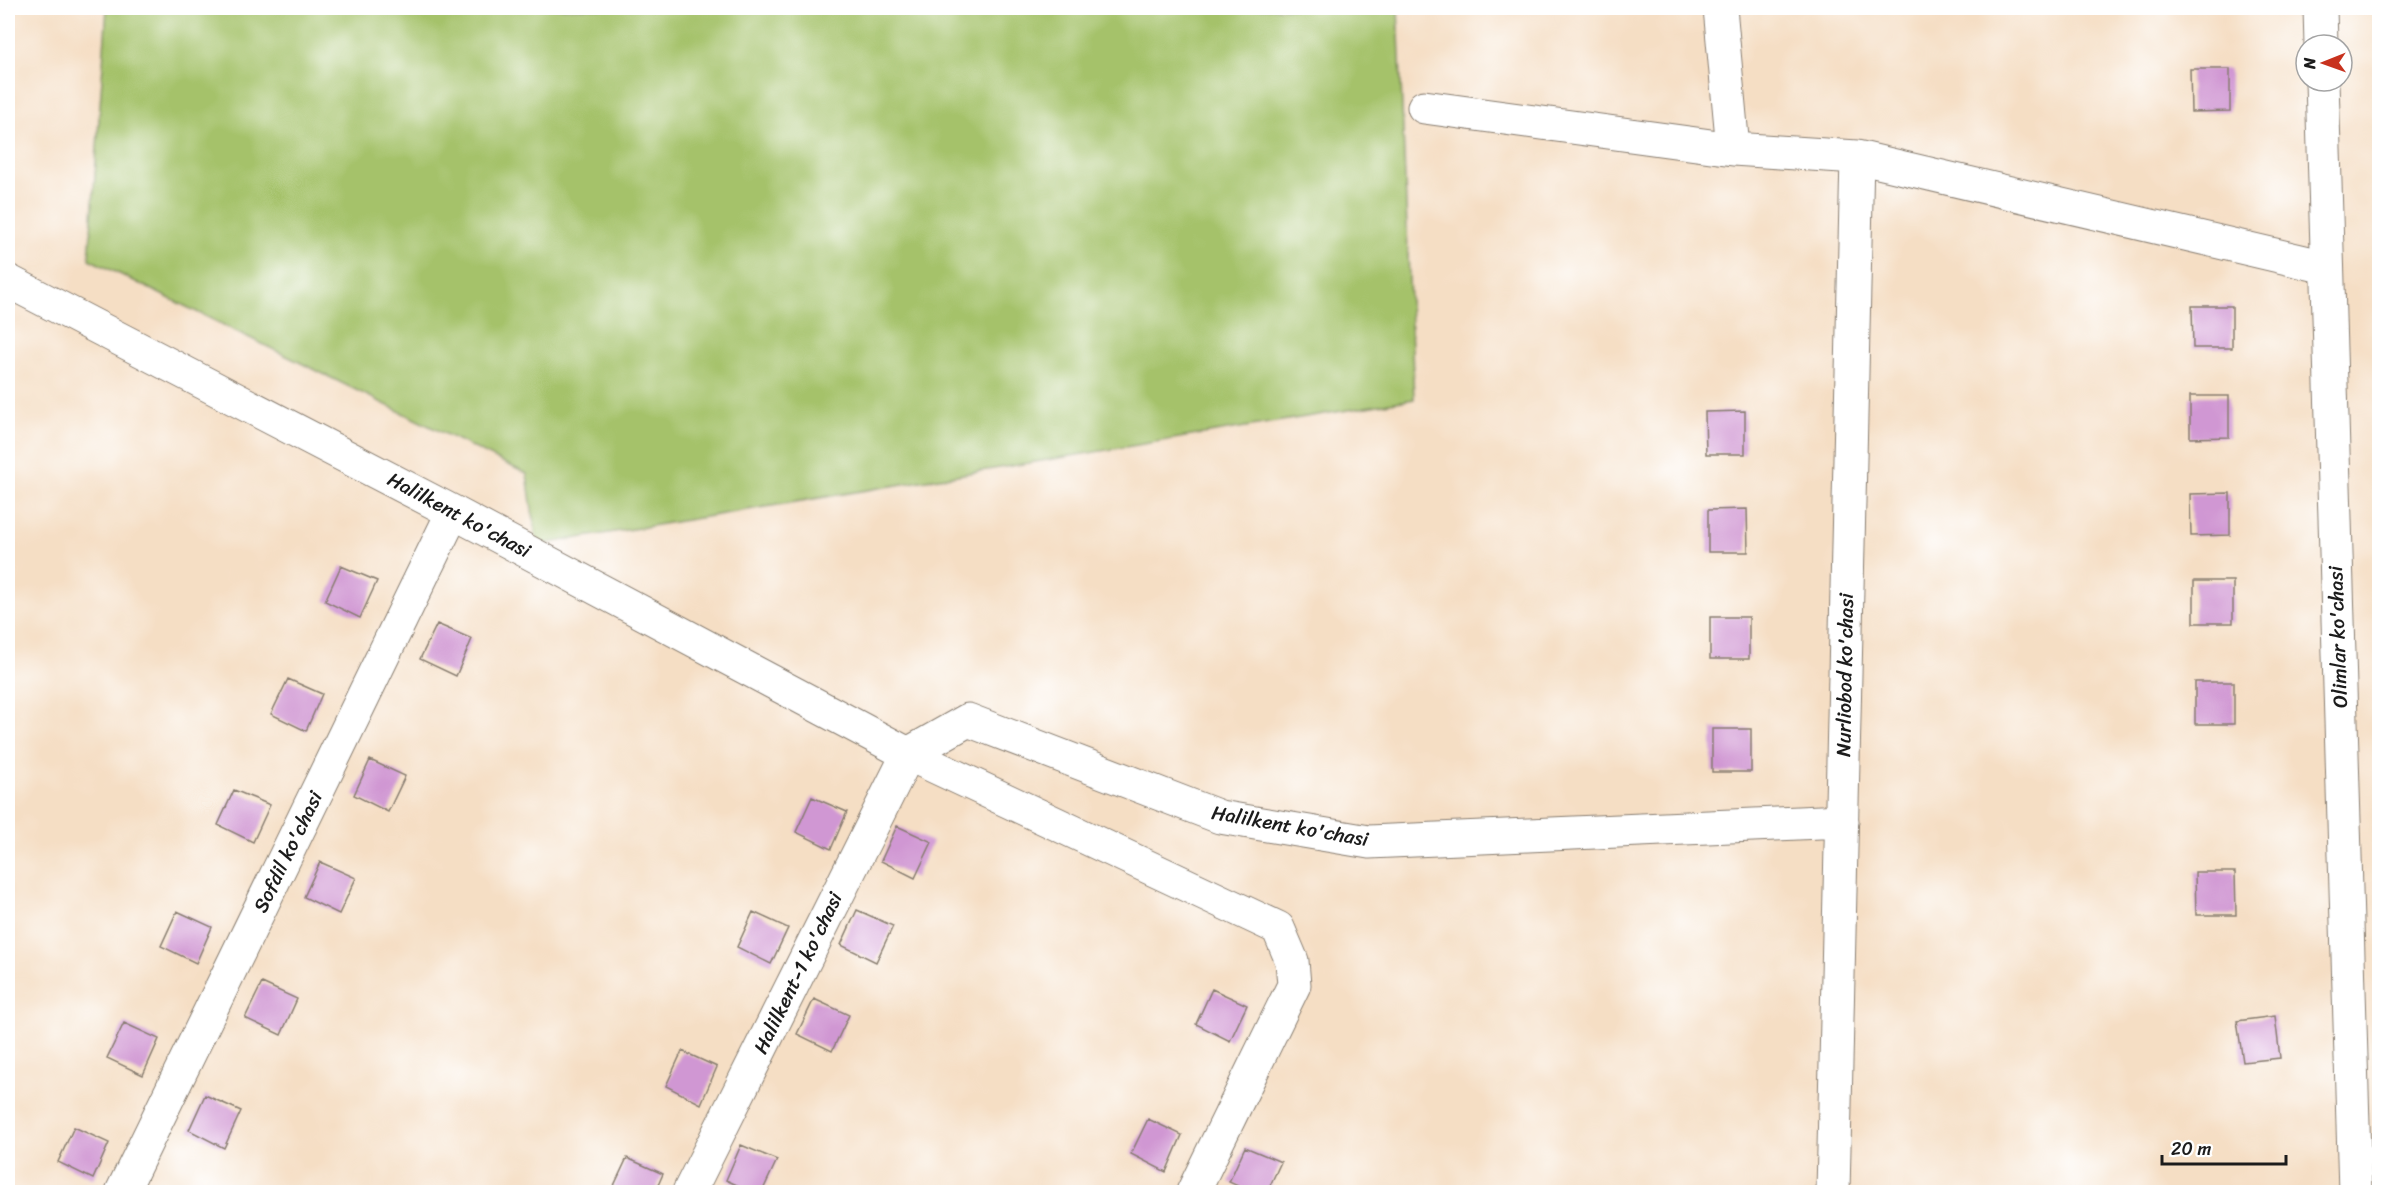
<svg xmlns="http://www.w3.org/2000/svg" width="2387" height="1200" font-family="Sriracha,sans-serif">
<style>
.green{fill:#a5c26a;stroke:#606f43;stroke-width:1.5}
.building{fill:#d097d3}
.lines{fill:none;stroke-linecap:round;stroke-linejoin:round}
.street-casing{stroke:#887d70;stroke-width:35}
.street{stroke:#fff;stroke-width:33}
.labels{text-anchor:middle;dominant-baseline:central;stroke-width:6;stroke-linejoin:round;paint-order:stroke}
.street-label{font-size:20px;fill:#1c1c1c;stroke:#fff}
</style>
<rect width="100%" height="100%" fill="#fff"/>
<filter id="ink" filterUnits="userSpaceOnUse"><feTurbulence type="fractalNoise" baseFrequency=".0167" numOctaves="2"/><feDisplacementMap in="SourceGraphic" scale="12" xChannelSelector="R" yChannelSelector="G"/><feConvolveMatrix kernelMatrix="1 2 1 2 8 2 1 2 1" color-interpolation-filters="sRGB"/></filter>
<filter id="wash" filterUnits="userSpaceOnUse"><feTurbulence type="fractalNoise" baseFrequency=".008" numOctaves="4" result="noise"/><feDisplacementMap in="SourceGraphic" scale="24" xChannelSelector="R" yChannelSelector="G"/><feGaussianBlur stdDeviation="1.35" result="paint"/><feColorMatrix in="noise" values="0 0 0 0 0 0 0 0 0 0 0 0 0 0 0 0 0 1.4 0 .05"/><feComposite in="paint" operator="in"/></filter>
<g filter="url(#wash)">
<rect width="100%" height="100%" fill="#f5dec4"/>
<!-- green -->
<path class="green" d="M107 8H1398L1414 399 537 545 527 474 89 259Z"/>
<g id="blocks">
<!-- building -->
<path class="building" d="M2190 69H2230V111L2191 112Z
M2192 306H2232V348H2193Z
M2190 396H2229V437L2190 438Z
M1745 411V454H1706L1705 412Z
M2230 493V535L2191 536 2190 494Z
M1747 509 1748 552H1708V510Z
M341 566 377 581 360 618 325 601Z
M2194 581H2233V623H2194Z
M1710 617H1749V659H1710Z
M437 624 472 639 456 676 420 659Z
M288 679 322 694 306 731 271 714Z
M2195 682H2234V724H2195Z
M1712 729H1751V772H1712Z
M370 760 405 776 388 812 354 795Z
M234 790 270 805 253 842 218 825Z
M812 797 847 812 831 849 796 832Z
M897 826 932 842 915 878 881 861Z
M320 862 356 878 339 914 304 897Z
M2195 872H2235L2236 915H2196Z
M857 910 893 926 876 962 841 945Z
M177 911 212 927 196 963 161 946Z
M753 912 788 928 771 964 737 947Z
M262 983 297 999 281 1035 245 1018Z
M1212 989 1247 1005 1230 1041 1196 1024Z
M814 999 849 1015 832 1051 797 1034Z
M2275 1016 2280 1058 2243 1062 2237 1021Z
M124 1023 159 1039 143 1075 107 1058Z
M682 1051 717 1067 701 1104 666 1086Z
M205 1095 241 1111 224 1148 189 1130Z
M1148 1119 1182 1135 1166 1172 1131 1154Z
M74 1127 109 1143 93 1179 58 1162Z
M741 1145 777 1160 762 1192H752L726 1180Z
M1245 1147 1281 1162 1267 1192H1251L1229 1182Z
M627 1158 663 1174 655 1192H611Z"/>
</g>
</g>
<g filter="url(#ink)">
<use href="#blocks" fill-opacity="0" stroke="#887d70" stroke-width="1.5"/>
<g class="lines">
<!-- street casing -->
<g class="street-casing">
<path id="street" d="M1720 8 1733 149
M2320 8 2321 45
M2322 81 2355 1192
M1424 107 1733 149 1857 157 2326 267
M8 281 453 512 908 754 1278 928 1292 961 1294 985 1193 1192
M122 1192 453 512
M689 1192 908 754 968 720 1220 817 1369 842 1842 821
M1833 1192 1857 157"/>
</g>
<!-- street -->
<use href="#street" class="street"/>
</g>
</g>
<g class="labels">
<!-- street labels -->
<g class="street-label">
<text transform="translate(459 515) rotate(28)">Halilkent ko'chasi</text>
<text transform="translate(2338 637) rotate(-92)">Olimlar ko'chasi</text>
<text transform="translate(1845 675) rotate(-89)">Nurliobod ko'chasi</text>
<text transform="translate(1290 826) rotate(10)">Halilkent ko'chasi</text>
<text transform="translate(288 852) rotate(-64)">Sofdil ko'chasi</text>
<text transform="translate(798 973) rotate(-64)">Halilkent-1 ko'chasi</text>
</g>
</g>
<!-- margin -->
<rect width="2387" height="1200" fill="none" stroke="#fff" stroke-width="30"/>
<!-- north arrow -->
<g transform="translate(2324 63) rotate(269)"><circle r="28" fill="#ffffff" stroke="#a4a4a4" stroke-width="1.5"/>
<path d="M0-4.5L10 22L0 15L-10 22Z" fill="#c8321e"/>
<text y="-9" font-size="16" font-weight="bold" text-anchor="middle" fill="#1c1c1c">N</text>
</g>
<!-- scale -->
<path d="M2162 1155v9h124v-9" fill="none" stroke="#1c1c1c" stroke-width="3"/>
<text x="2171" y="1155" font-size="18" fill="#1c1c1c" stroke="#ffffff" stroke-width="4.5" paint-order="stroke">20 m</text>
</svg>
